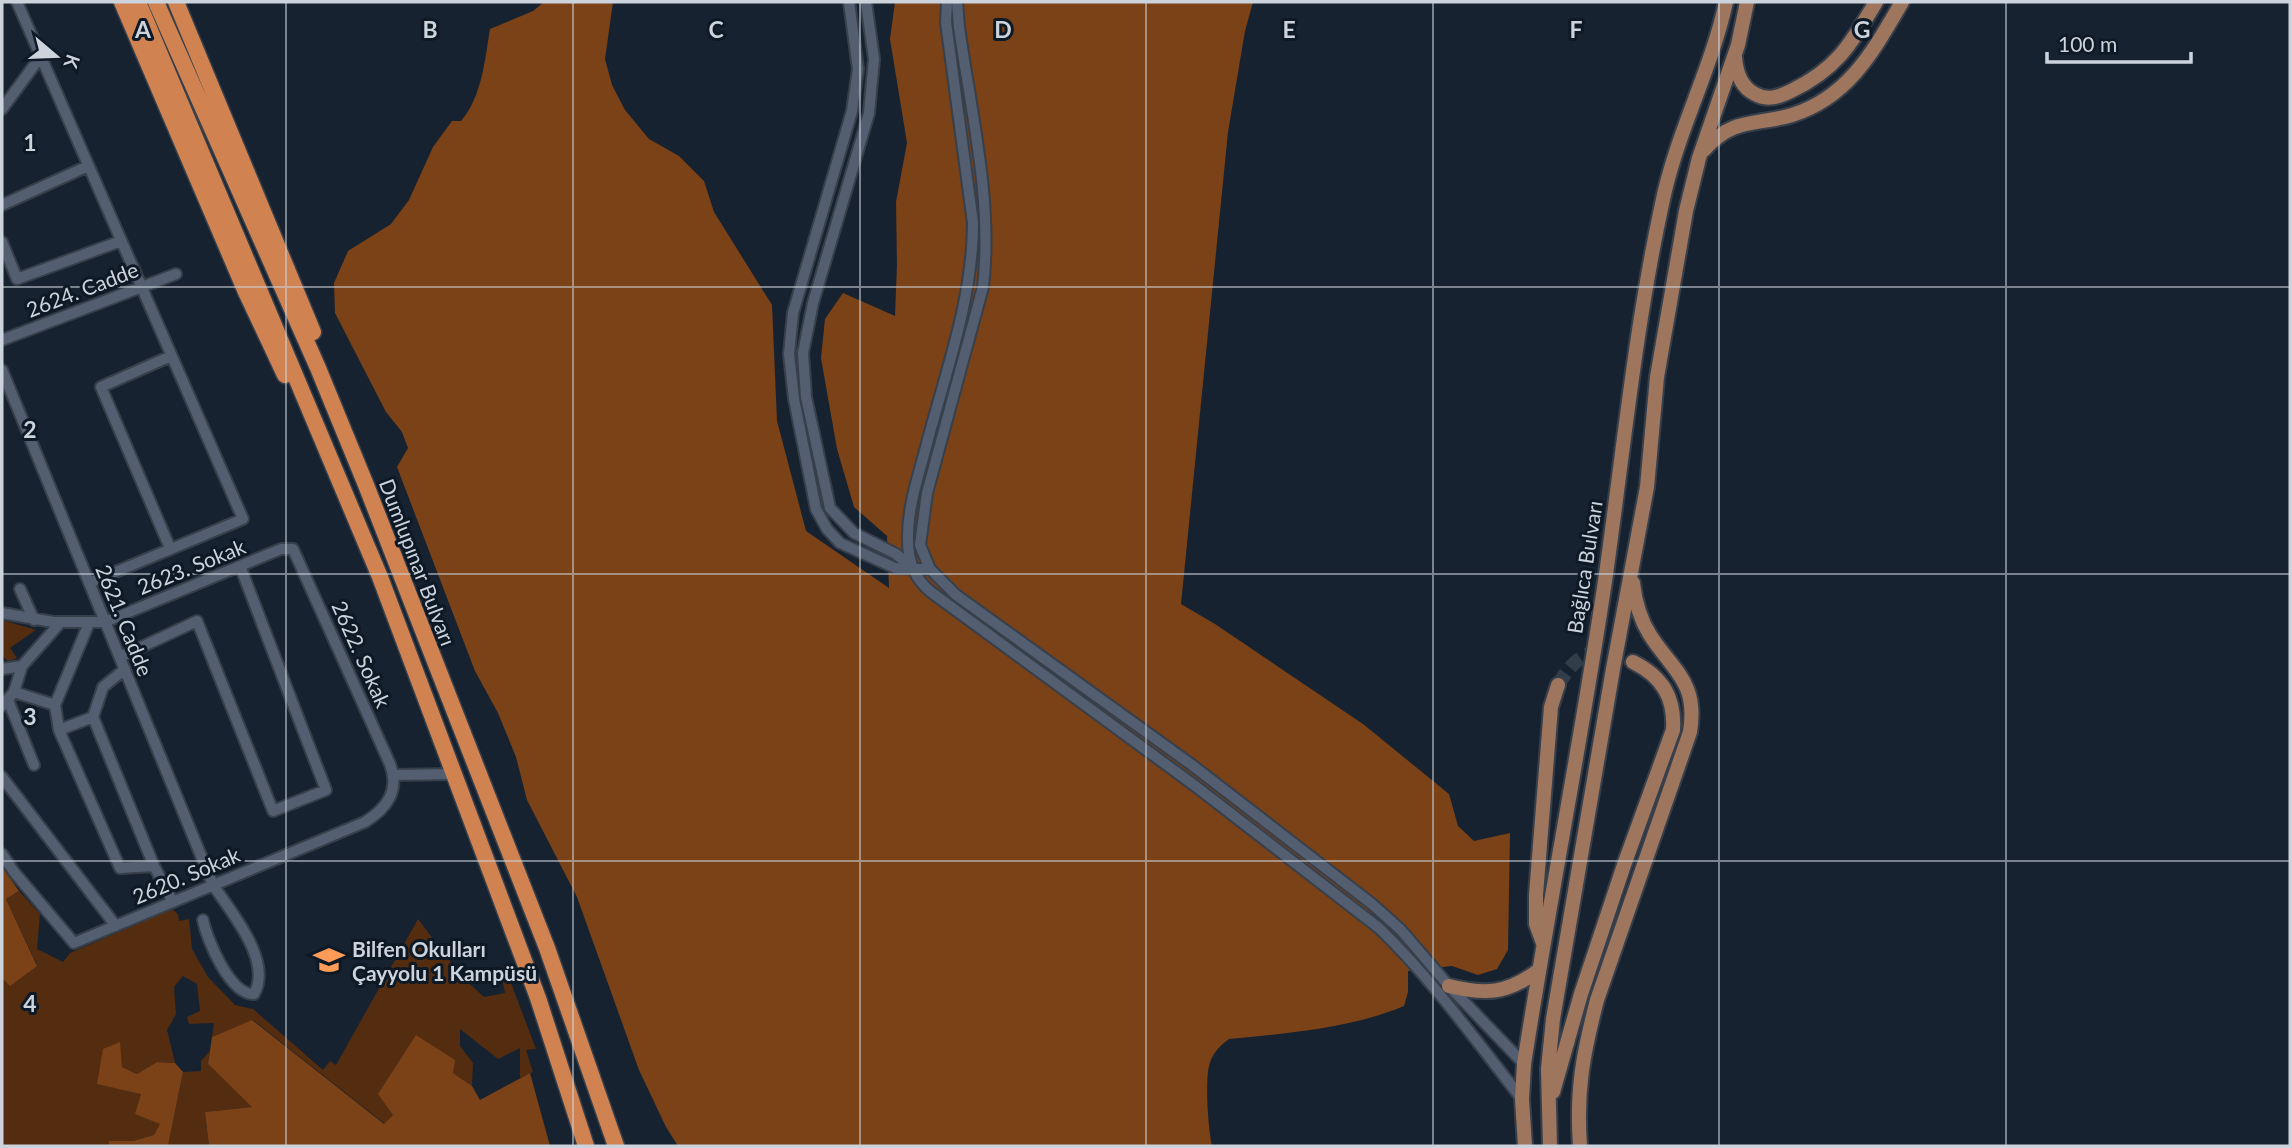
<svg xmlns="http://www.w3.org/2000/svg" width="2292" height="1148" font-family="Lato,sans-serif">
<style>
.green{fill:#542c10}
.forest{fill:#7b4117}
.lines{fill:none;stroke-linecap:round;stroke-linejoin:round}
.major-tunnel{stroke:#323d4a;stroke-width:14;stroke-dasharray:14 7;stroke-linecap:butt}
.minor-casing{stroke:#373f4b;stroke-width:14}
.major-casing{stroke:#373f4b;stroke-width:18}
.highway-casing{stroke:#373f4b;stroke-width:19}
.minor{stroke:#535f70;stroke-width:10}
.major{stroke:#9e755d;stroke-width:14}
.highway{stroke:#d08351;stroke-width:16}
.grid{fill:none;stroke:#ccd3dd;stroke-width:2;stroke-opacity:0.55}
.labels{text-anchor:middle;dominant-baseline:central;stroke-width:6;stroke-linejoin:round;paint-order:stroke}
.street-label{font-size:21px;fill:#ccd3dd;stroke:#0e1926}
.poi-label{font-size:21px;font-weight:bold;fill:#ccd3dd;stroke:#0e1926;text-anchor:start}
.grid-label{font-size:23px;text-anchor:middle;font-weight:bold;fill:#ccd3dd;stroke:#0e1926;stroke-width:6;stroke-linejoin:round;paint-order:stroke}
</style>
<rect width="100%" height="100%" fill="#172230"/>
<!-- green -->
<path class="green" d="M2 620 36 630 10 648 17 658 8 661 2 656Z
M19 891 40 914 37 949 63 962 70 953 172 909 178 914 179 921 189 919 192 949 208 977 235 1005 253 1009 323 1070 330 1061 336 1065 418 919 461 976 484 997 505 993 500 968 505 967 536 1049 526 1050 533 1072 520 1078V1048L498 1059 460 1029V1046L473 1063 472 1086 453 1073 393 1116 385 1124 253 1020 212 1037 214 1023 189 1024 187 1017 200 1011 197 984 183 976 174 987 176 1014 167 1030 175 1063 157 1062 137 1074 122 1067 103 1049 141 1094 161 1123 154 1135 133 1141H109V1146H2V978L10 985 37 965 6 899Z
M210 1051 208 1064 253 1107 205 1112 209 1146H168L183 1072 201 1071V1061Z"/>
<!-- forest -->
<path class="forest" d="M544 2H613L605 59 612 85 625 110 649 139 679 156 704 181 714 212 772 305 777 421 806 531 889 588 887 536 854 507 837 449 821 358 825 319 843 293 895 316 897 265 896 202 907 143 890 39 895 2H1253L1245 31 1228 132 1181 604 1215 624 1363 724 1449 794 1458 826 1474 841 1510 833 1508 950 1497 969 1478 975 1452 966 1408 971V992L1404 1006C1348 1029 1289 1033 1229 1039 1219 1046 1212 1054 1209 1066 1205 1083 1208 1128 1212 1146H678L666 1127 639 1070 577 897 527 800 516 757 498 713 475 671 397 467 408 448 402 432 386 412 335 313 334 283 348 251 391 224 409 200 433 147 452 121H461C482 97 485 59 490 29L533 11Z
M2 867 19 891 6 899 37 966 10 986 2 978Z
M252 1020 384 1124 393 1115 378 1094 416 1035 455 1060 453 1073 472 1086 480 1100 530 1073 550 1146H209L205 1112 252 1107 208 1064 212 1037Z
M120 1042 122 1067 137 1074 157 1062 175 1063 183 1072 168 1146H109V1141H133L154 1135 160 1124 135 1114 141 1094 97 1084 103 1049Z"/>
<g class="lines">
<!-- major-tunnel -->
<path class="major-tunnel" d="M1558 685C1578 651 1596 644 1633 662"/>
<!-- minor casing -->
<g class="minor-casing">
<path id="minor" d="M17 2 243 519 89 583
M849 2 858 69 852 111 793 313 789 354 794 399 816 509 827 529 840 543 895 568 930 569
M866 2 874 59 869 113 813 303 803 353 806 397 830 508 854 533 896 554 912 567
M947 2 946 22 973 223C973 299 945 374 926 447 918 477 907 509 908 541 908 562 915 579 931 592L1194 785 1379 928C1432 979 1476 1041 1522 1099
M957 2 959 27C971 113 993 200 983 287L927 493 920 545 930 569 956 595 1192 765 1372 904 1401 930 1449 986 1524 1064
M2 109 41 56
M2 205 88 166
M2 242 17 279 121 241
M2 340 176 274
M2 370 213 885C231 912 273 961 254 994 230 995 207 940 203 920
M170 548 101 387 171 356
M20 589 34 620
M2 613 53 622H105L281 549H293L390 764C400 791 387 808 365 822L74 943 14 872 2 854
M89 623 55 705 59 730 120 868 154 866 173 902
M120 657 197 621 273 811 326 790 240 566
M2 669 22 666 60 623
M14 692 55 705
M8 700 34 765
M2 706 14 692 22 666
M93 717 103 687 125 669
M59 730 93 717 154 866
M394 775 454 774
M2 777 116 926"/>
</g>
<!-- major casing -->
<g class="major-casing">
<path id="major" d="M1735 57C1736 72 1741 87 1755 94 1767 101 1779 97 1791 91 1837 69 1851 44 1876 2
M1704 150C1733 117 1755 126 1792 115 1849 97 1874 50 1902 2
M1543 943 1536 924V895L1551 707 1558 685
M1449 986C1486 995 1507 994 1539 970
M1553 1092 1581 994 1624 865 1673 730C1675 698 1663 677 1633 662
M1525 1146 1522 1099 1524 1064C1549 903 1581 742 1605 581 1623 455 1635 328 1662 204 1676 134 1711 71 1726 2
M1550 1146 1548 1069 1553 1019 1613 669 1647 487 1657 377 1686 211 1699 158 1738 45 1747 2
M1580 1146C1576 1090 1583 1054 1597 1000L1690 732C1698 682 1674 672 1650 635 1640 619 1635 601 1633 583"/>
</g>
<!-- highway casing -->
<g class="highway-casing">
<path id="highway" d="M122 2 246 292 285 375
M138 2 380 577 538 998 586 1146
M156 2 318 368 366 485 547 948 616 1146
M176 2 313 332"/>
</g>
<!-- minor -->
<use href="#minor" class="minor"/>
<!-- major -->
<use href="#major" class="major"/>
<!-- highway -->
<use href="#highway" class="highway"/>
</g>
<!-- grid -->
<path class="grid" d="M286 2V1146M573 2V1146M860 2V1146M1146 2V1146M1433 2V1146M1719 2V1146M2006 2V1146M2 287H2290M2 574H2290M2 861H2290"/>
<!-- icons -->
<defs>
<g id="school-bare" transform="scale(2.415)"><path d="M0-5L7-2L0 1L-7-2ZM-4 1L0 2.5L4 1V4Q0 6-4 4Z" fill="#ff9b59" stroke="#0e1926" stroke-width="2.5" paint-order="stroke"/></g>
</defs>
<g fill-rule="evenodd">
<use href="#school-bare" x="329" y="960"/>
</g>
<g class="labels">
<!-- street labels -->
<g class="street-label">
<text transform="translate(82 289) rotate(-21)">2624. Cadde</text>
<text transform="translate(418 562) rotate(69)">Dumlupınar Bulvarı</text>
<text transform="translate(191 566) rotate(-22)">2623. Sokak</text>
<text transform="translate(1584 567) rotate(-81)">Bağlıca Bulvarı</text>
<text transform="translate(125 620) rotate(68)">2621. Cadde</text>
<text transform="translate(362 654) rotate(66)">2622. Sokak</text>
<text transform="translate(186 875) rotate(-23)">2620. Sokak</text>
</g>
<!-- poi labels -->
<g class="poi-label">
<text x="352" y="948">Bilfen Okulları<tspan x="352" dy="24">Çayyolu 1 Kampüsü</tspan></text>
</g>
</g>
<g class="grid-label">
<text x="143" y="38">A</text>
<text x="430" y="38">B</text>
<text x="716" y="38">C</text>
<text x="1003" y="38">D</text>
<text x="1289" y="38">E</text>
<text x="1576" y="38">F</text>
<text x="1862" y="38">G</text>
<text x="30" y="151">1</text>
<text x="30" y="438">2</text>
<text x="30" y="725">3</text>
<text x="30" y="1012">4</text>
</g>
<!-- border -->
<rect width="2292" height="1148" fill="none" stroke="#ccd3dd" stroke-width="7"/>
<!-- north arrow -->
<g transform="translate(56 56) rotate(109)" stroke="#0e1926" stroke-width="5" paint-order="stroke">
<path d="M0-5L12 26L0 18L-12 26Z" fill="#ccd3dd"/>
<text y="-10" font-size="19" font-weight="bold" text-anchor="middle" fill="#ccd3dd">K</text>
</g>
<!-- scale -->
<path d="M2047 52v10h144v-10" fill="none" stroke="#ccd3dd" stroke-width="3.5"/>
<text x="2058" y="52" font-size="21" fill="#ccd3dd" stroke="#0e1926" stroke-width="5" paint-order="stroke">100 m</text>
</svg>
